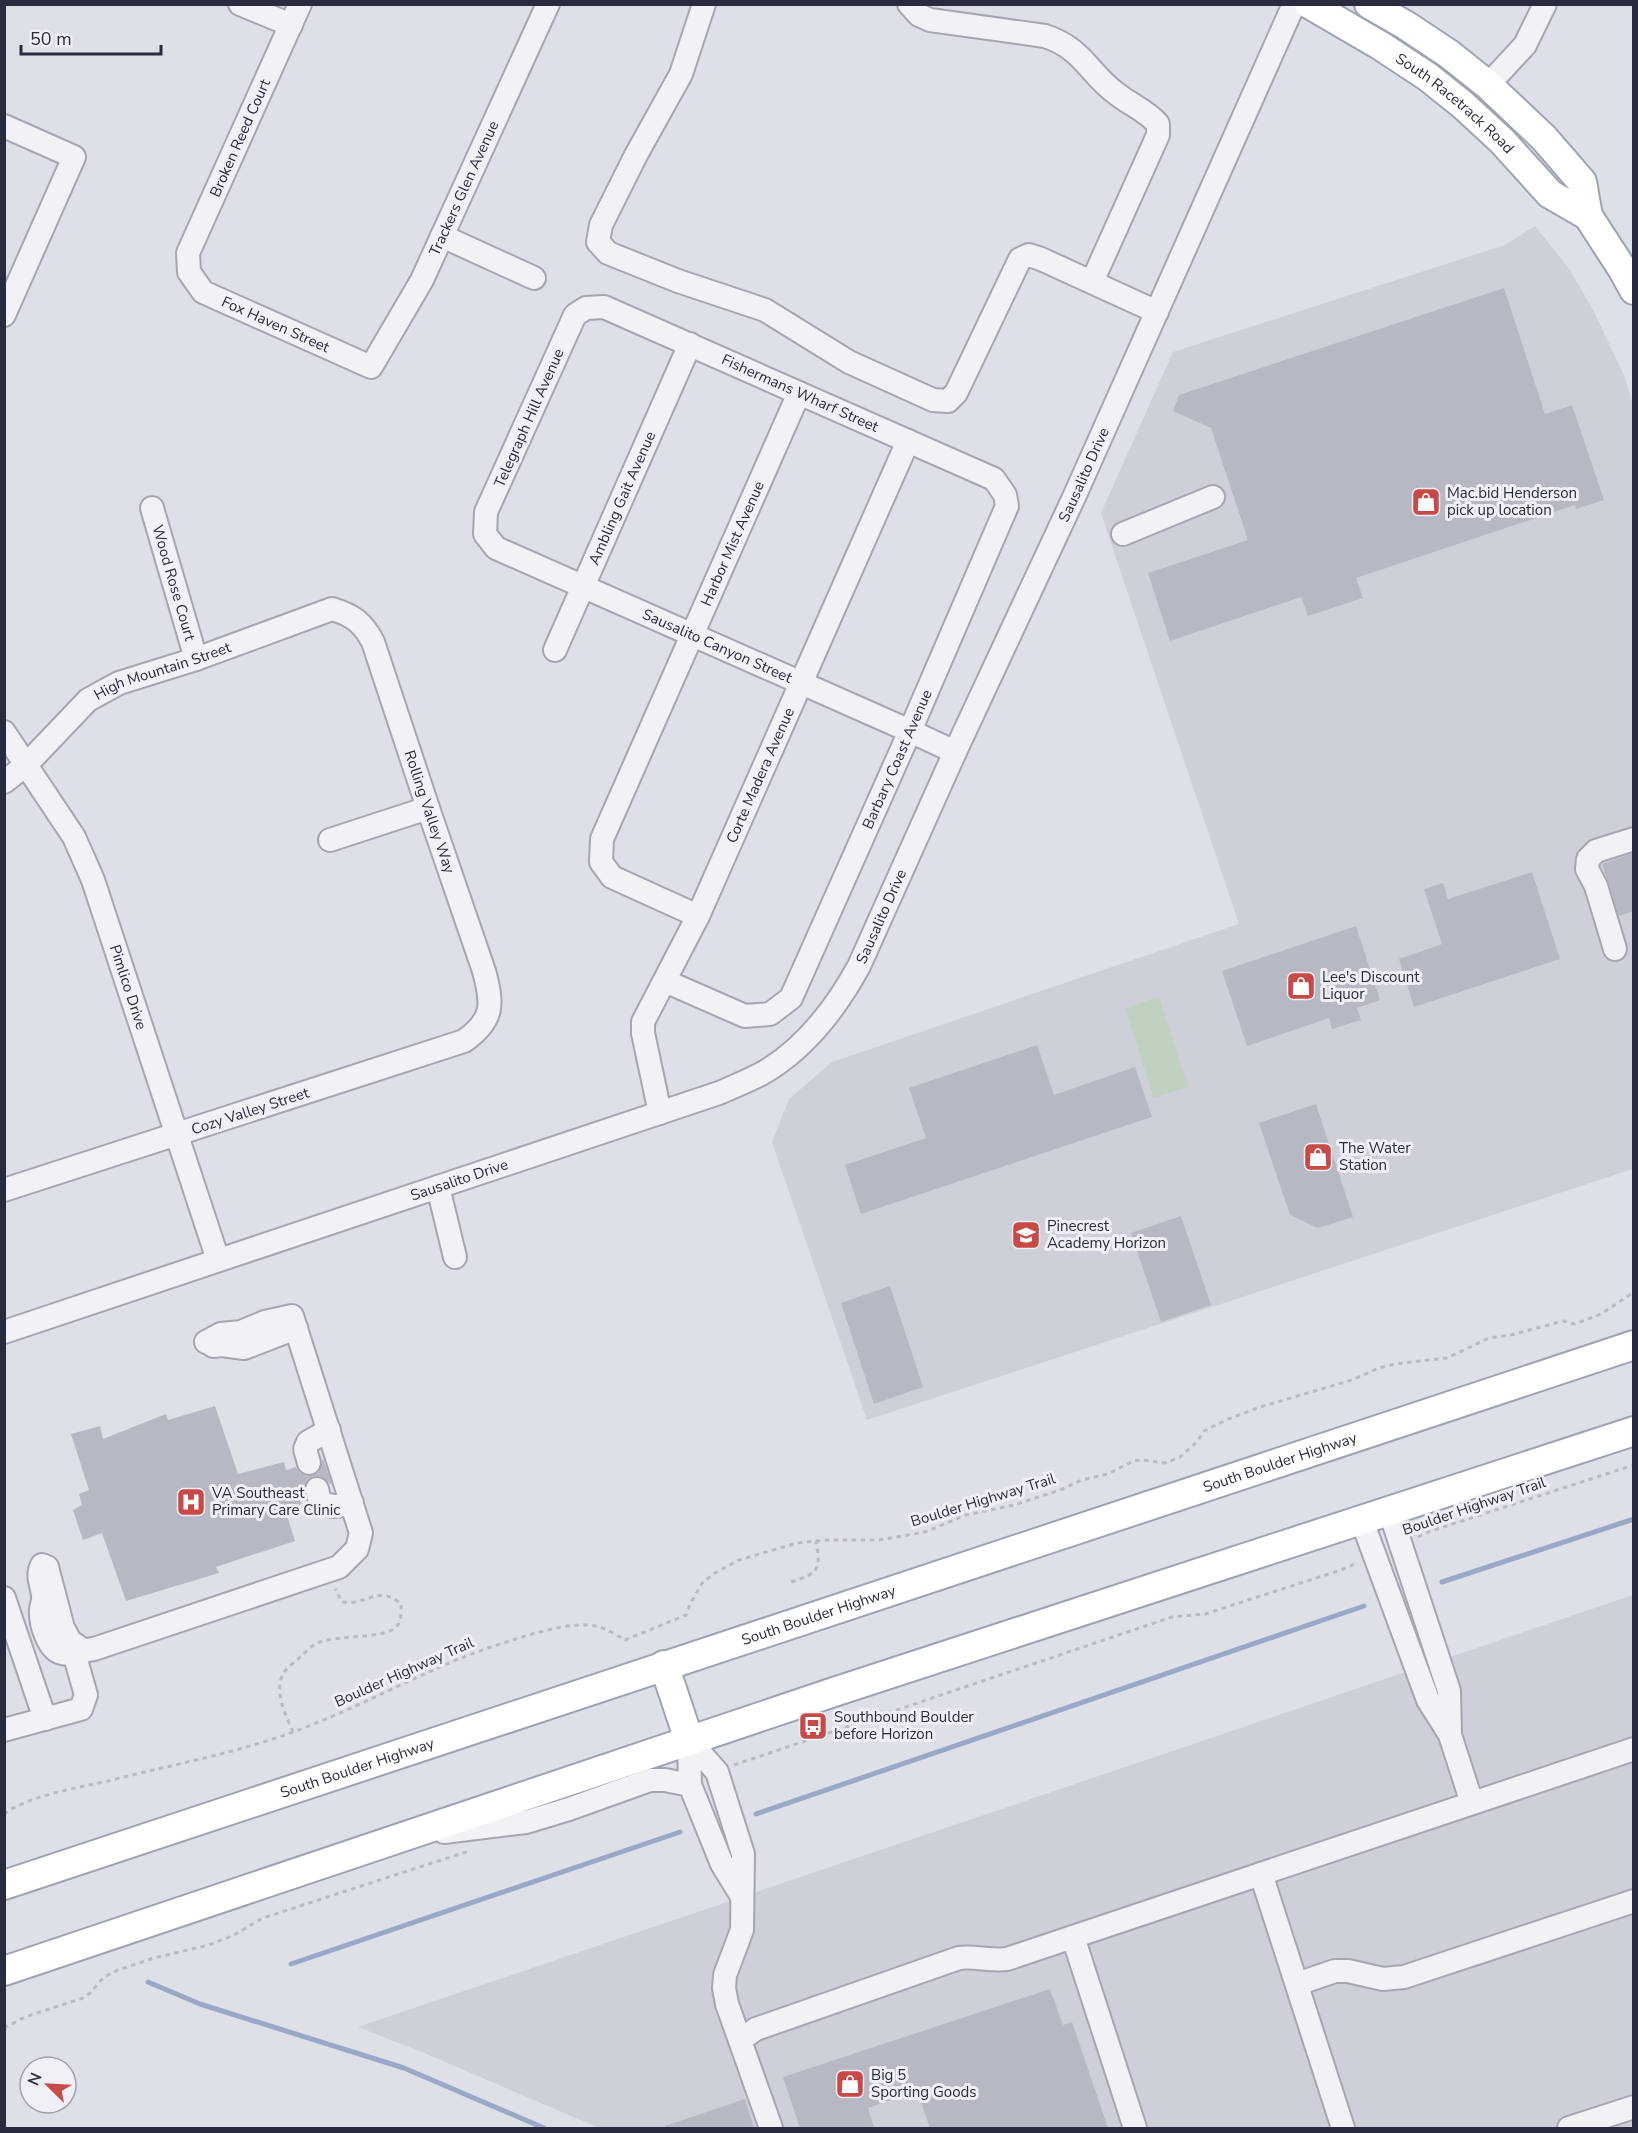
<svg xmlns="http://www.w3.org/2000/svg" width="1638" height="2133" font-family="'Nunito Sans',sans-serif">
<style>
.built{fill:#cdcfd9}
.green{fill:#c1d1c0}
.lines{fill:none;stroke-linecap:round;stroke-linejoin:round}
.stream{stroke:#9aa8c7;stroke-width:5}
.building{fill:#b6b9c4}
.minor-casing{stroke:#a4a6b1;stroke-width:26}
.major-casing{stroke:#9ea3b3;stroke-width:32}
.path{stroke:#b9bbc2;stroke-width:3;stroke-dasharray:4.5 4.5;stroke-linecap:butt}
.minor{stroke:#f1f2f6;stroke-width:22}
.major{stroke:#fff;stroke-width:28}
.labels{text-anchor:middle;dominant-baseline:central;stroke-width:6;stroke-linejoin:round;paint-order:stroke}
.street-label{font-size:15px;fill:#282c3e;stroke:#eef0f5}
.poi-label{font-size:15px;fill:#282c3e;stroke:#eef0f5;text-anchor:start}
</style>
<rect width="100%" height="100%" fill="#dee0e7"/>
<!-- built -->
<path class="built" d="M1535 226 1570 270 1592 308 1624 375 1633 404V1169L867 1420 772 1142 789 1099 832 1062 1239 924 1101 513 1173 352 1505 245Z
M1633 1595V2128H599L422 2052 358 2027Z"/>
<!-- green -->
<path class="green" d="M1159 997 1188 1087 1154 1098 1125 1008Z"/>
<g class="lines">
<!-- stream -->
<path class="stream" d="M1442 1582 1634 1519
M756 1814 1364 1606
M291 1964 680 1832
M148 1982 200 2004 404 2068 544 2128"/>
</g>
<!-- building -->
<path class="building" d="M1504 288 1545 414 1572 405 1604 500 1576 509 1575 505 1356 578 1363 598 1308 616 1301 597 1170 641 1148 573 1248 540 1211 428 1173 411 1179 395Z
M1634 853V911L1619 916 1602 864Z
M1532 872 1560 959 1414 1007 1399 959 1442 944 1424 889 1443 883 1448 899Z
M1356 926 1380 1000 1357 1008 1361 1020 1332 1029 1329 1018 1247 1046 1222 971Z
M1037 1045 1054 1095 1135 1067 1152 1117 861 1214 845 1165 926 1138 909 1088Z
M1316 1104 1353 1217 1318 1228 1290 1215 1259 1123Z
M1181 1216 1211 1305 1161 1322 1131 1233Z
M890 1286 923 1387 874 1404 841 1303Z
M215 1406 238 1474 284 1462 286 1470 296 1467 300 1473 306 1476H312L319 1472 323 1458 332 1485 320 1476H313L308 1479 304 1486V1494L299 1495 301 1504 286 1512 295 1541 216 1567 219 1573 126 1601 102 1533 83 1540 73 1510 82 1505 79 1494 89 1490 71 1434 100 1426 103 1439 166 1414 168 1420Z
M1050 1989 1063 2025 1072 2022 1108 2128H930L917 2091 868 2108 874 2128H800L783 2077Z
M745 2099 754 2128H665V2126Z"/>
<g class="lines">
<!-- minor casing -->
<g class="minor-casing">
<g id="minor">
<path d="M240 4 291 25"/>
<path id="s1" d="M300 4 188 253 189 272 203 292 371 367 422 280 548 4"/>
<path d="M704 4 681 74 636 155 601 225 598 242 608 253 678 281 765 310 849 362 933 400 948 401 956 393 1020 259 1029 255 1041 259 1157 312"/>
<path d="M909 4 919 15 930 20 1045 36C1084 49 1088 73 1117 94 1131 105 1147 111 1158 124V135L1092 282"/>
<path d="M1488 85 1525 45 1545 4"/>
<path d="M4 126 74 157 4 315"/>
<path d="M442 236 534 278"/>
<path id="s2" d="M152 508 196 659"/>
<path d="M1123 534 1213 497"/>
<path id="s3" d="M555 650 690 344"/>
<path id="s4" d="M4 732 74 837 93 880 218 1260"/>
<path id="s5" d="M4 782 26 765 88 700 119 683 196 659 332 609C353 615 363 623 373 642L428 808 484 971C493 1004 494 1020 464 1041L4 1190"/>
<path d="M330 840 428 808"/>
<path id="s6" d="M698 916 612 877 601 862 602 839 799 393"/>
<path d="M1615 949 1596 886 1587 869 1588 859 1596 851 1634 839"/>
<path id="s7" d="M665 981 745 1016 770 1014 791 998 910 731 1007 506 1005 495 994 479 604 307 586 308 575 315 486 512 485 534 496 548 910 731 955 752"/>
<path id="s8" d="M660 1113 643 1033V1022L698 916 908 441"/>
<path d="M438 1187 455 1257"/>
<path id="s9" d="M4 1332 719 1093C733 1087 748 1081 761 1074 804 1050 836 1008 859 966L955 752 1075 495 1294 4"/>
<path d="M213 1346 222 1345 244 1348 296 1328"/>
<path d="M309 1463 305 1449 308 1442 329 1430"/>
<path d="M317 1489 320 1502C332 1508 340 1506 352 1503"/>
<path d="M1390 1512 1449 1691 1450 1734"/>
<path d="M1362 1521 1428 1700 1450 1735 1472 1803"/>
<path d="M4 1598 45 1719"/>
<path d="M83 1650 70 1641 63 1628 47 1567 42 1565C36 1577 42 1583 43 1596 44 1601 41 1605 41 1610 40 1623 48 1650 62 1653 72 1656 84 1650 94 1649L339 1567 357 1549 361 1533 292 1316 265 1322 241 1332 221 1334 206 1342"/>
<path d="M4 1730 81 1709 86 1695 74 1653"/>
<path d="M689 1740 717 1772 743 1854 742 1930 725 1975 724 1988 727 2004 771 2128"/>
<path d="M689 1740 690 1785 722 1864 741 1895"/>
<path d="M444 1832 526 1822 569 1809 650 1780H665L690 1785"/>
<path d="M1261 1874 1343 2128"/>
<path d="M1073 1937 1135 2128"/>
<path d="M1297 1984 1335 1971H1348L1383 1979 1404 1977 1634 1901"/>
<path d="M740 2040 756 2029 959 1958C975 1956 990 1961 1007 1959L1634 1749"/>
<path d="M1569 2128 1634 2107"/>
</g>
</g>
<!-- major casing -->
<g class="major-casing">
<g id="major">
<path id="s10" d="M1309 4 1381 46 1428 77 1463 105 1502 141 1550 194 1588 216"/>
<path d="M1369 4 1407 26 1449 54 1488 85 1544 138 1582 182 1588 216 1623 270 1634 290"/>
<path d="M664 1665 689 1740"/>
<path id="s11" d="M4 1885 1634 1345"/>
<path d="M4 1971 837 1691 1634 1431"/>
</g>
</g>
<!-- path -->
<path class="path" d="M1418 1537 1428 1532 1634 1465
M791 1582C819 1573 821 1570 816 1541
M293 1732C286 1716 274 1692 283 1674 286 1668 294 1663 299 1658 305 1653 311 1646 317 1643 334 1635 389 1639 397 1626 402 1620 401 1611 401 1604 380 1584 365 1606 342 1602L335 1589
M734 1765 1172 1617 1205 1614 1341 1570 1357 1563
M4 1814C30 1795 77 1788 108 1781 170 1765 233 1754 293 1732 365 1706 430 1666 503 1643 529 1635 569 1621 596 1626 606 1628 616 1635 625 1640L686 1615 690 1604 703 1582 715 1573 739 1560 797 1543 828 1540H879L925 1532 966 1515 1014 1505 1060 1490 1082 1480 1108 1474 1133 1461 1143 1460 1165 1463 1180 1457 1197 1442 1204 1431 1226 1420 1260 1407 1352 1380 1379 1368 1395 1364 1447 1358 1489 1338 1511 1335 1563 1321 1575 1324 1601 1314 1634 1292
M4 2028 25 2017 83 1998 90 1993 104 1977 118 1970 154 1958 209 1945 232 1936 263 1918 469 1851"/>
<!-- minor -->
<use href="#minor" class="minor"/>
<!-- major -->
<use href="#major" class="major"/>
</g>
<!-- icons -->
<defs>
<g id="shop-square" transform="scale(1.5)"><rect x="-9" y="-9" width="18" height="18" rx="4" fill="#c94947" stroke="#eef0f5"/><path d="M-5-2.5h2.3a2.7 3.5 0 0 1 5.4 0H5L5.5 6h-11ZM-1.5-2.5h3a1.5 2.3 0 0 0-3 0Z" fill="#fff"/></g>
<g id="school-square" transform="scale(1.5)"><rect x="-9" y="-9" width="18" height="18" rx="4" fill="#c94947" stroke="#eef0f5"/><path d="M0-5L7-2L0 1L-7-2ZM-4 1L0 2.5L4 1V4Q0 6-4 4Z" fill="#fff"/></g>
<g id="hospital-square" transform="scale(1.5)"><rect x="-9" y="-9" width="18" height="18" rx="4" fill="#c94947" stroke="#eef0f5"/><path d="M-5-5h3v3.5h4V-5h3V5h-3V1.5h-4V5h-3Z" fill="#fff"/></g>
<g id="bus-square" transform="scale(1.5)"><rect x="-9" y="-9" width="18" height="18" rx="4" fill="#c94947" stroke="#eef0f5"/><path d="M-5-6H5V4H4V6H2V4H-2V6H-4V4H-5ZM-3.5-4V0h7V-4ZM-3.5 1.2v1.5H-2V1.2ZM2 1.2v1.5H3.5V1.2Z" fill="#fff"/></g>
</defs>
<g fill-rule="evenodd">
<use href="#shop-square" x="1426" y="502"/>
<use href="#shop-square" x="1301" y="986"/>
<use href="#shop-square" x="1318" y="1157"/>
<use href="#school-square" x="1026" y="1235"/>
<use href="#hospital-square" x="191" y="1502"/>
<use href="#bus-square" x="813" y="1726"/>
<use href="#shop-square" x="850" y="2084"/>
</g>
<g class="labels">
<!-- street labels -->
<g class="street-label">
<text stroke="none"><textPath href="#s10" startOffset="177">South Racetrack Road</textPath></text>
<text transform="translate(240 138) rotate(-66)">Broken Reed Court</text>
<text stroke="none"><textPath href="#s1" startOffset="702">Trackers Glen Avenue</textPath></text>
<text stroke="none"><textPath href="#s1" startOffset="396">Fox Haven Street</textPath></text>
<text transform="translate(800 393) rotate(24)">Fishermans Wharf Street</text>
<text transform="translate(529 418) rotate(-66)">Telegraph Hill Avenue</text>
<text stroke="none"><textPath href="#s9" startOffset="1488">Sausalito Drive</textPath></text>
<text stroke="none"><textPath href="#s3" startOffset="166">Ambling Gait Avenue</textPath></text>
<text stroke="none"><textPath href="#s6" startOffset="459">Harbor Mist Avenue</textPath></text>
<text stroke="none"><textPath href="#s2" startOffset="78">Wood Rose Court</textPath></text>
<text stroke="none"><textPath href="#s7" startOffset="1662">Sausalito Canyon Street</textPath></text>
<text stroke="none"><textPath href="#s5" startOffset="198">High Mountain Street</textPath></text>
<text stroke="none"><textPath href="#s7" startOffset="400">Barbary Coast Avenue</textPath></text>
<text stroke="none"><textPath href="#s8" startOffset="366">Corte Madera Avenue</textPath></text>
<text stroke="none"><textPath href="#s5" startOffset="612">Rolling Valley Way</textPath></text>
<text stroke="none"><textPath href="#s9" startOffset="1002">Sausalito Drive</textPath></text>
<text stroke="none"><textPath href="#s4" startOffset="286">Pimlico Drive</textPath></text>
<text transform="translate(250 1111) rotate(-18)">Cozy Valley Street</text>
<text stroke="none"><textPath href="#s9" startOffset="480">Sausalito Drive</textPath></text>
<text stroke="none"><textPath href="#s11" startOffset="1344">South Boulder Highway</textPath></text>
<text transform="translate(983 1500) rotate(-17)">Boulder Highway Trail</text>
<text transform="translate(1474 1506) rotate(-19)">Boulder Highway Trail</text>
<text stroke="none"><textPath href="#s11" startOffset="858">South Boulder Highway</textPath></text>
<text transform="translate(404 1672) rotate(-24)">Boulder Highway Trail</text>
<text stroke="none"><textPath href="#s11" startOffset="372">South Boulder Highway</textPath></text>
</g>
<!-- poi labels -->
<g class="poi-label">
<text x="1447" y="493">Mac.bid Henderson<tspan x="1447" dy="17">pick up location</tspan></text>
<text x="1322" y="977">Lee's Discount<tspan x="1322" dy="17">Liquor</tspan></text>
<text x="1339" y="1148">The Water<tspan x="1339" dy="17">Station</tspan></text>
<text x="1047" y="1226">Pinecrest<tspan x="1047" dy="17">Academy Horizon</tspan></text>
<text x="212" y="1493">VA Southeast<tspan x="212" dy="17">Primary Care Clinic</tspan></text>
<text x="834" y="1717">Southbound Boulder<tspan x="834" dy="17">before Horizon</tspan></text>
<text x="871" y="2075">Big 5<tspan x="871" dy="17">Sporting Goods</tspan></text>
</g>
</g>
<!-- border -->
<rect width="1638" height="2133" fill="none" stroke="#282c3e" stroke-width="12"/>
<!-- north arrow -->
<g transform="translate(48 2085) rotate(294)"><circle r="28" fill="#eef0f5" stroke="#9fa2ac" stroke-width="1.5"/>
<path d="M0-4.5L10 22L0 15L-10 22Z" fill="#c94947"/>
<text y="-9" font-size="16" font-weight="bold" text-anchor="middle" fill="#282c3e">N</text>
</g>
<!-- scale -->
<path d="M21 45v9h140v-9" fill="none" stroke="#282c3e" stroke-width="3"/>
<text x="30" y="45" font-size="18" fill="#282c3e" stroke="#eef0f5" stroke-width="4.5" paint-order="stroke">50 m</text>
</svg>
